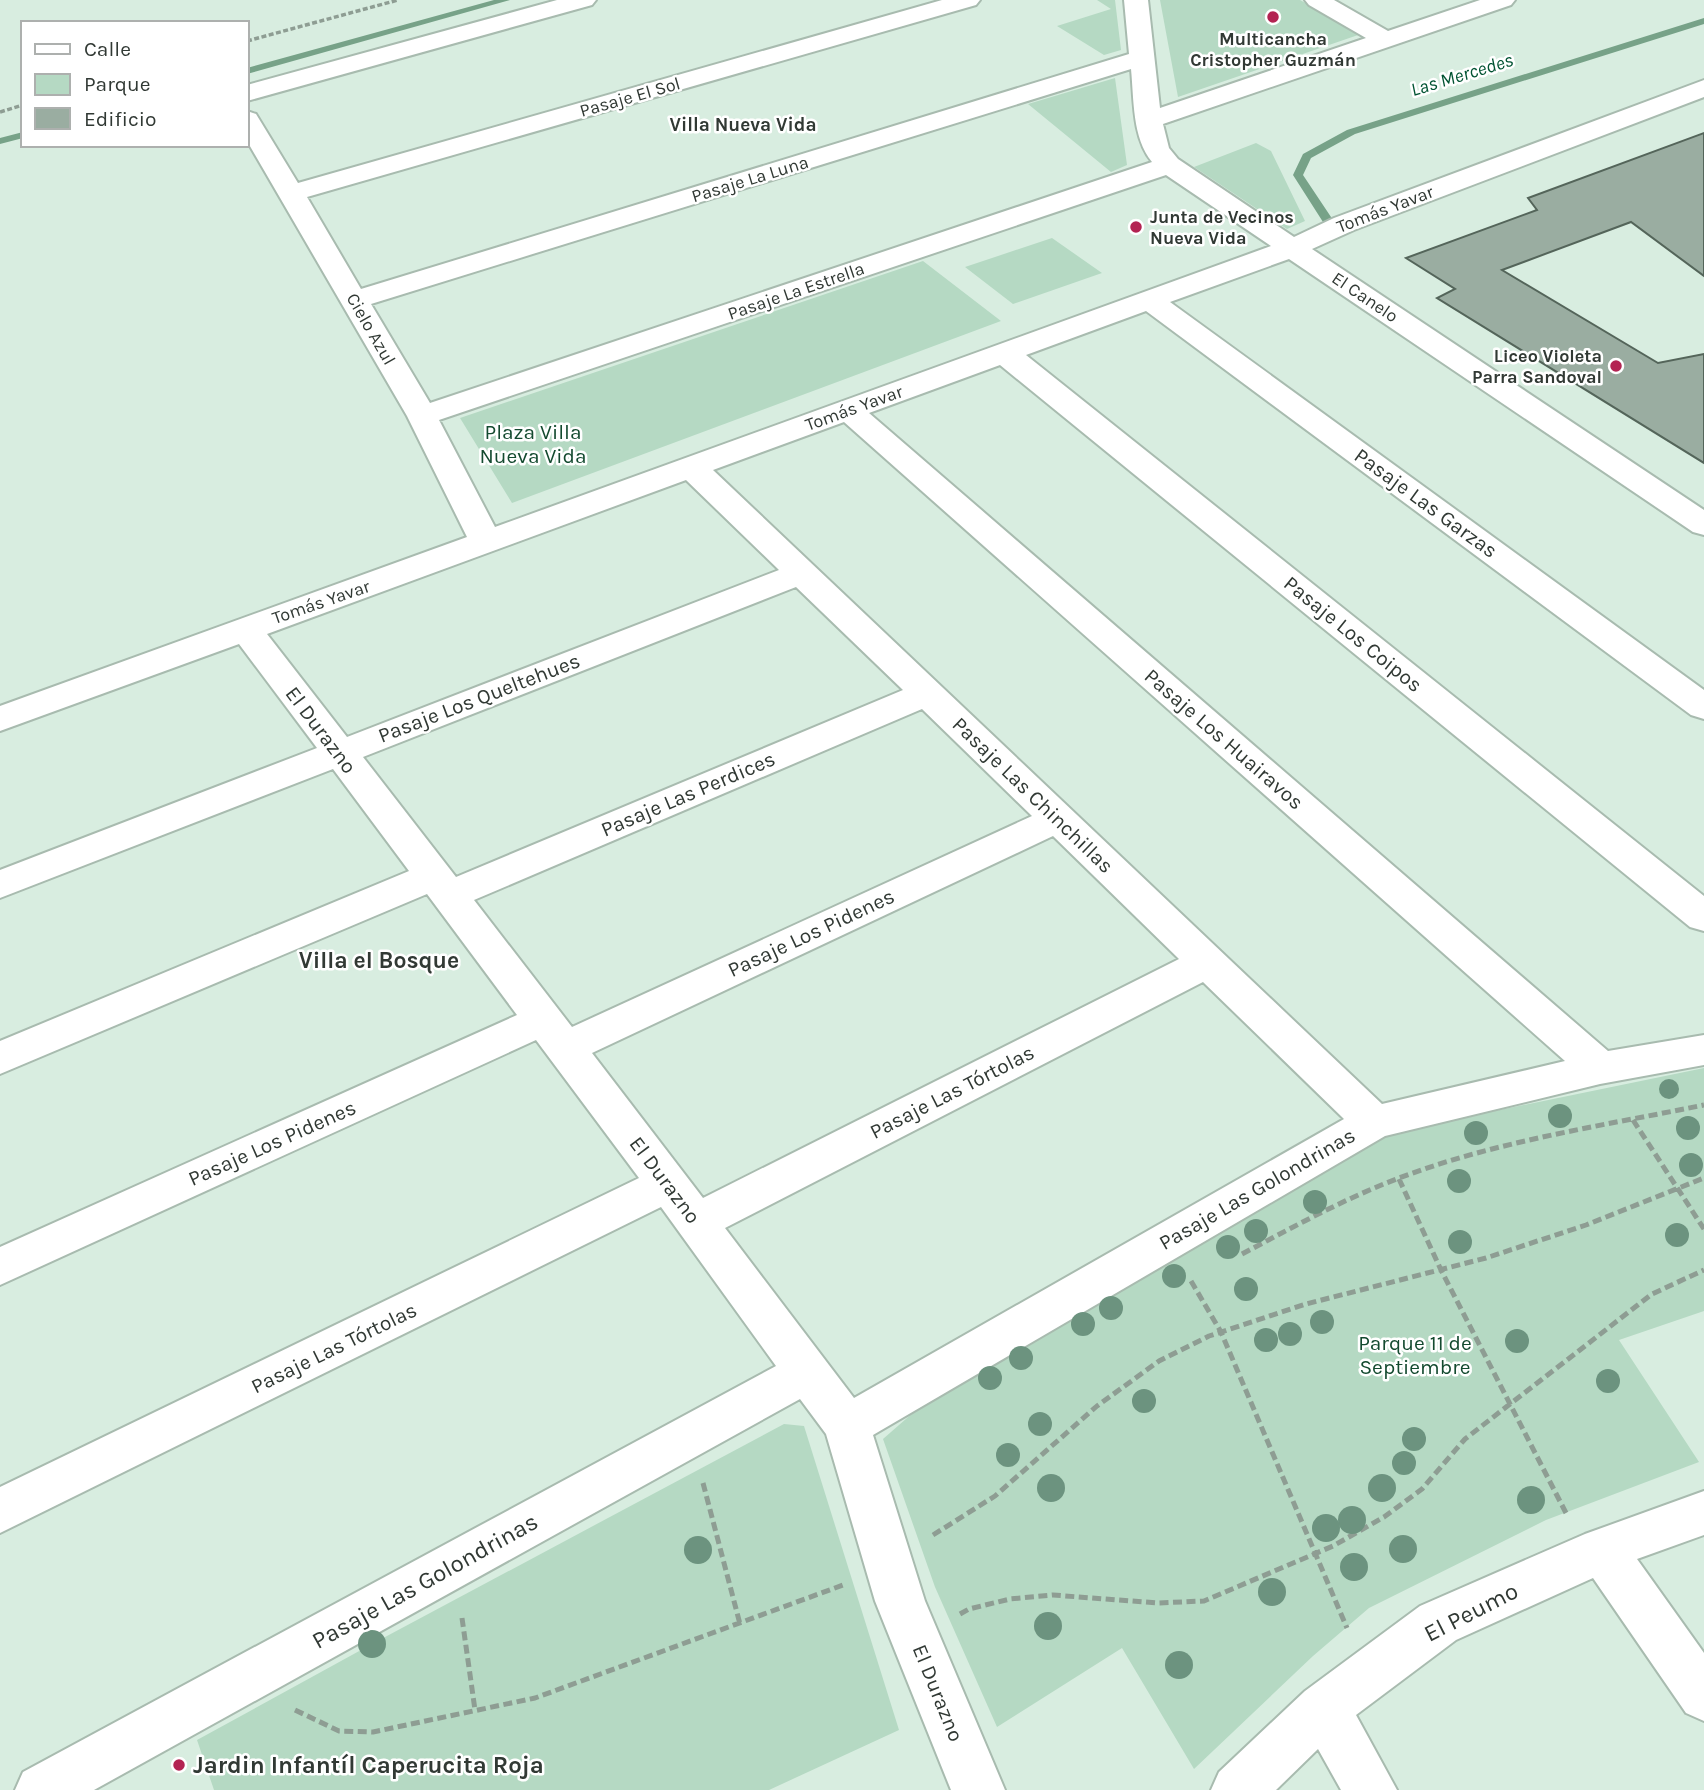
<svg xmlns="http://www.w3.org/2000/svg" width="1704" height="1790" font-family="Karla,sans-serif">
<style>
.green{fill:#b5d9c3}
.lines{fill:none;stroke-linecap:round;stroke-linejoin:round}
.stream{fill:#77a288;fill-rule:evenodd}
.building{fill:#9aada1;stroke:#54655a;stroke-width:2}
.street-casing{stroke:#a8bbaf;stroke-width:4}
.path-far1{stroke:#8e9d93;stroke-width:3.5;stroke-dasharray:5 2.5;stroke-linecap:butt}
.path{stroke:#8e9d93;stroke-width:5;stroke-dasharray:9 4.5;stroke-linecap:butt}
.street{fill:#fff;fill-rule:evenodd}
.tree{fill:#6c937f}
.poi-dot{fill:#b32352;stroke:#fff;stroke-width:2.5}
.labels{text-anchor:middle;dominant-baseline:central;stroke-width:5;stroke-linejoin:round;paint-order:stroke}
.far-poi-label{font-size:18px;font-weight:bold;fill:#313934;stroke:#fff}
.far-street-label{font-size:18px;fill:#313934;stroke:#fff}
.far-water-label{font-size:19px;font-style:italic;fill:#015332;stroke:#fff}
.far-neighbourhood-label{font-size:19px;font-weight:bold;fill:#313934;stroke:#fff}
.park-label{font-size:21px;fill:#134a2f;stroke:#fff}
.street-label{font-size:21px;fill:#313934;stroke:#fff}
.neighbourhood-label{font-size:23px;font-weight:bold;fill:#313934;stroke:#fff}
.near-street-label{font-size:24px;fill:#313934;stroke:#fff}
.near-poi-label{font-size:24px;font-weight:bold;fill:#313934;stroke:#fff;text-anchor:start}
</style>
<rect width="100%" height="100%" fill="#d8ede0"/>
<!-- green -->
<path class="green" d="M1097 0H1115L1121 50 1104 55 1057 26 1111 9Z
M1160 0H1300L1361 34 1178 97Z
M1115 78 1127 165 1111 172 1028 104Z
M1256 143 1271 151 1305 221 1287 229 1194 167Z
M1052 238 1102 273 1013 304 965 267Z
M923 261 1001 321 512 503 460 418Z
M1704 1068V1311L1619 1340 1699 1462 1546 1520 1369 1608 1313 1656 1194 1769 1122 1648 997 1727 935 1587 883 1439 915 1411 1388 1133Z
M784 1424 804 1426 899 1730 769 1790H214L197 1740 372 1644Z"/>
<g class="lines">
<!-- stream -->
<path class="stream" d="M494 0H510L247 74V68Z
M1704 18V24L1355 134 1311 158 1303 175 1333 220 1331 222H1323L1293 175 1303 154 1347 130Z
M23 132V138L0 144V138Z"/>
</g>
<!-- building -->
<path class="building" d="M1704 133V276L1631 222 1502 270 1658 363 1704 354V463L1437 298 1455 289 1406 258 1537 210 1528 198Z"/>
<g class="lines">
<!-- street casing -->
<g class="street-casing">
<path id="street" d="M557 0H596L592 5 247 101V85Z
M942 0H980L976 5 307 197 361 289 1129 54 1124 0H1148L1160 108 1366 38 1309 5 1305 0H1334L1388 31 1480 0H1515L1511 5 1163 124 1169 148 1178 159 1294 237 1334 218 1704 80V97L1354 230 1312 249 1704 510V535L1693 532 1289 259 1170 302 1704 690V719L1691 715 1146 311 1026 355 1704 896V931L1690 927 1000 365 869 413 1608 1051 1704 1035V1065L1600 1084 1385 1136 873 1435 925 1601 1005 1790H951L875 1601 826 1434 800 1399 94 1790H15L23 1772 776 1366 661 1207 0 1533V1487L639 1178 536 1040 0 1285V1247L517 1015 427 894 0 1074V1041L409 871 333 769 0 898V870L317 748 239 644 0 731V706L467 537 407 416 247 141V111L256 114 298 183ZM1131 69C1134 99 1132 138 1152 162L430 403 371 304ZM1166 175 1271 246 495 527 439 420ZM844 422 1565 1061 1382 1104 713 470ZM686 480 779 570 347 737 267 634ZM796 587 903 690 456 877 363 757ZM922 709 1032 816 572 1027 474 900ZM1053 836 1179 959 703 1198 592 1053ZM1203 982 1344 1119 854 1398 725 1228Z
M1704 1491V1535L1637 1559 1704 1653V1721L1686 1713 1593 1578 1456 1640 1356 1715 1397 1790H1341L1318 1749 1276 1790H1211L1219 1772 1305 1691 1420 1606 1585 1534Z"/>
</g>
<!-- path-far1 -->
<path class="path-far1" d="M247 41 398 0
M0 112 23 105"/>
<!-- path -->
<path class="path" d="M1633 1120 1704 1229
M1399 1179 1441 1270 1566 1513
M1242 1254C1297 1225 1351 1195 1410 1174 1504 1140 1606 1125 1704 1105
M1191 1281 1221 1332 1347 1628
M703 1483 740 1624
M933 1535 995 1496 1097 1406 1159 1361 1209 1336 1306 1304 1486 1258 1586 1225 1704 1178
M960 1614 969 1609 1010 1599 1053 1595 1158 1603 1204 1601 1333 1546 1384 1517 1422 1489 1465 1439 1652 1294 1704 1270
M462 1618 475 1710
M295 1710 339 1731 373 1732 535 1698 843 1585"/>
<!-- street -->
<use href="#street" class="street"/>
</g>
<!-- trees -->
<g class="tree">
<circle cx="1669" cy="1089" r="10"/>
<circle cx="1560" cy="1116" r="12"/>
<circle cx="1688" cy="1128" r="12"/>
<circle cx="1476" cy="1133" r="12"/>
<circle cx="1691" cy="1165" r="12"/>
<circle cx="1459" cy="1181" r="12"/>
<circle cx="1315" cy="1202" r="12"/>
<circle cx="1256" cy="1231" r="12"/>
<circle cx="1677" cy="1235" r="12"/>
<circle cx="1460" cy="1242" r="12"/>
<circle cx="1228" cy="1247" r="12"/>
<circle cx="1174" cy="1276" r="12"/>
<circle cx="1246" cy="1289" r="12"/>
<circle cx="1111" cy="1308" r="12"/>
<circle cx="1322" cy="1322" r="12"/>
<circle cx="1083" cy="1324" r="12"/>
<circle cx="1290" cy="1334" r="12"/>
<circle cx="1266" cy="1340" r="12"/>
<circle cx="1517" cy="1341" r="12"/>
<circle cx="1021" cy="1358" r="12"/>
<circle cx="990" cy="1378" r="12"/>
<circle cx="1608" cy="1381" r="12"/>
<circle cx="1144" cy="1401" r="12"/>
<circle cx="1040" cy="1424" r="12"/>
<circle cx="1414" cy="1439" r="12"/>
<circle cx="1008" cy="1455" r="12"/>
<circle cx="1404" cy="1463" r="12"/>
<circle cx="1051" cy="1488" r="14"/>
<circle cx="1382" cy="1488" r="14"/>
<circle cx="1531" cy="1500" r="14"/>
<circle cx="1352" cy="1520" r="14"/>
<circle cx="1326" cy="1528" r="14"/>
<circle cx="1403" cy="1549" r="14"/>
<circle cx="698" cy="1550" r="14"/>
<circle cx="1354" cy="1567" r="14"/>
<circle cx="1272" cy="1592" r="14"/>
<circle cx="1048" cy="1626" r="14"/>
<circle cx="372" cy="1644" r="14"/>
<circle cx="1179" cy="1665" r="14"/>
</g>
<!-- markers -->
<g class="poi-dot">
<circle cx="1273" cy="17" r="7"/>
<circle cx="1136" cy="227" r="7"/>
<circle cx="1616" cy="366" r="7"/>
<circle cx="179" cy="1765" r="7"/>
</g>
<g class="labels">
<!-- far-poi labels -->
<g class="far-poi-label">
<text x="1273" y="39">Multicancha<tspan x="1273" dy="21">Cristopher Guzmán</tspan></text>
<text x="1150" y="217" text-anchor="start">Junta de Vecinos<tspan x="1150" dy="21">Nueva Vida</tspan></text>
<text x="1602" y="356" text-anchor="end">Liceo Violeta<tspan x="1602" dy="21">Parra Sandoval</tspan></text>
</g>
<!-- far-street labels -->
<g class="far-street-label">
<text transform="translate(630 97) rotate(-16)">Pasaje El Sol</text>
<text transform="translate(750 179) rotate(-17)">Pasaje La Luna</text>
<text transform="translate(1385 209) rotate(-21)">Tomás Yavar</text>
<text transform="translate(796 291) rotate(-19)">Pasaje La Estrella</text>
<text transform="translate(1365 297) rotate(34)">El Canelo</text>
<text transform="translate(371 329) rotate(60)">Cielo Azul</text>
<text transform="translate(854 408) rotate(-20)">Tomás Yavar</text>
<text transform="translate(321 602) rotate(-19)">Tomás Yavar</text>
</g>
<!-- far-water labels -->
<g class="far-water-label">
<text transform="translate(1462 75) rotate(-17)">Las Mercedes</text>
</g>
<!-- far-neighbourhood labels -->
<g class="far-neighbourhood-label">
<text x="743" y="125">Villa Nueva Vida</text>
</g>
<!-- park labels -->
<g class="park-label">
<text x="533" y="432">Plaza Villa<tspan x="533" dy="24">Nueva Vida</tspan></text>
<text x="1415" y="1343">Parque 11 de<tspan x="1415" dy="24">Septiembre</tspan></text>
</g>
<!-- street labels -->
<g class="street-label">
<text transform="translate(1426 503) rotate(36)">Pasaje Las Garzas</text>
<text transform="translate(1353 634) rotate(39)">Pasaje Los Coipos</text>
<text transform="translate(479 698) rotate(-21)">Pasaje Los Queltehues</text>
<text transform="translate(321 730) rotate(53)">El Durazno</text>
<text transform="translate(1224 739) rotate(41)">Pasaje Los Huairavos</text>
<text transform="translate(688 794) rotate(-23)">Pasaje Las Perdices</text>
<text transform="translate(1033 795) rotate(44)">Pasaje Las Chinchillas</text>
<text transform="translate(811 933) rotate(-25)">Pasaje Los Pidenes</text>
<text transform="translate(952 1092) rotate(-27)">Pasaje Las Tórtolas</text>
<text transform="translate(272 1143) rotate(-24)">Pasaje Los Pidenes</text>
<text transform="translate(665 1180) rotate(53)">El Durazno</text>
<text transform="translate(1257 1189) rotate(-30)">Pasaje Las Golondrinas</text>
<text transform="translate(334 1348) rotate(-26)">Pasaje Las Tórtolas</text>
<text transform="translate(938 1693) rotate(68)">El Durazno</text>
</g>
<!-- neighbourhood labels -->
<g class="neighbourhood-label">
<text x="379" y="960">Villa el Bosque</text>
</g>
<!-- near-street labels -->
<g class="near-street-label">
<text transform="translate(425 1581) rotate(-29)">Pasaje Las Golondrinas</text>
<text transform="translate(1471 1612) rotate(-27)">El Peumo</text>
</g>
<!-- near-poi labels -->
<g class="near-poi-label">
<text x="193" y="1765">Jardin Infantíl Caperucita Roja</text>
</g>
</g>
<!-- legend -->
<rect x="21" y="21" width="228" height="126" fill="#ffffff" stroke="#adb0ae" stroke-width="2"/>
<rect x="35" y="44" width="35" height="10" fill="#ffffff" stroke="#adb0ae" stroke-width="2"/>
<text x="84" y="56" font-size="21" fill="#313934">Calle</text>
<rect x="35" y="74" width="35" height="21" fill="#b5d9c3" stroke="#adb0ae" stroke-width="2"/>
<text x="84" y="91" font-size="21" fill="#313934">Parque</text>
<rect x="35" y="108" width="35" height="21" fill="#9aada1" stroke="#adb0ae" stroke-width="2"/>
<text x="84" y="126" font-size="21" fill="#313934">Edificio</text>
</svg>
